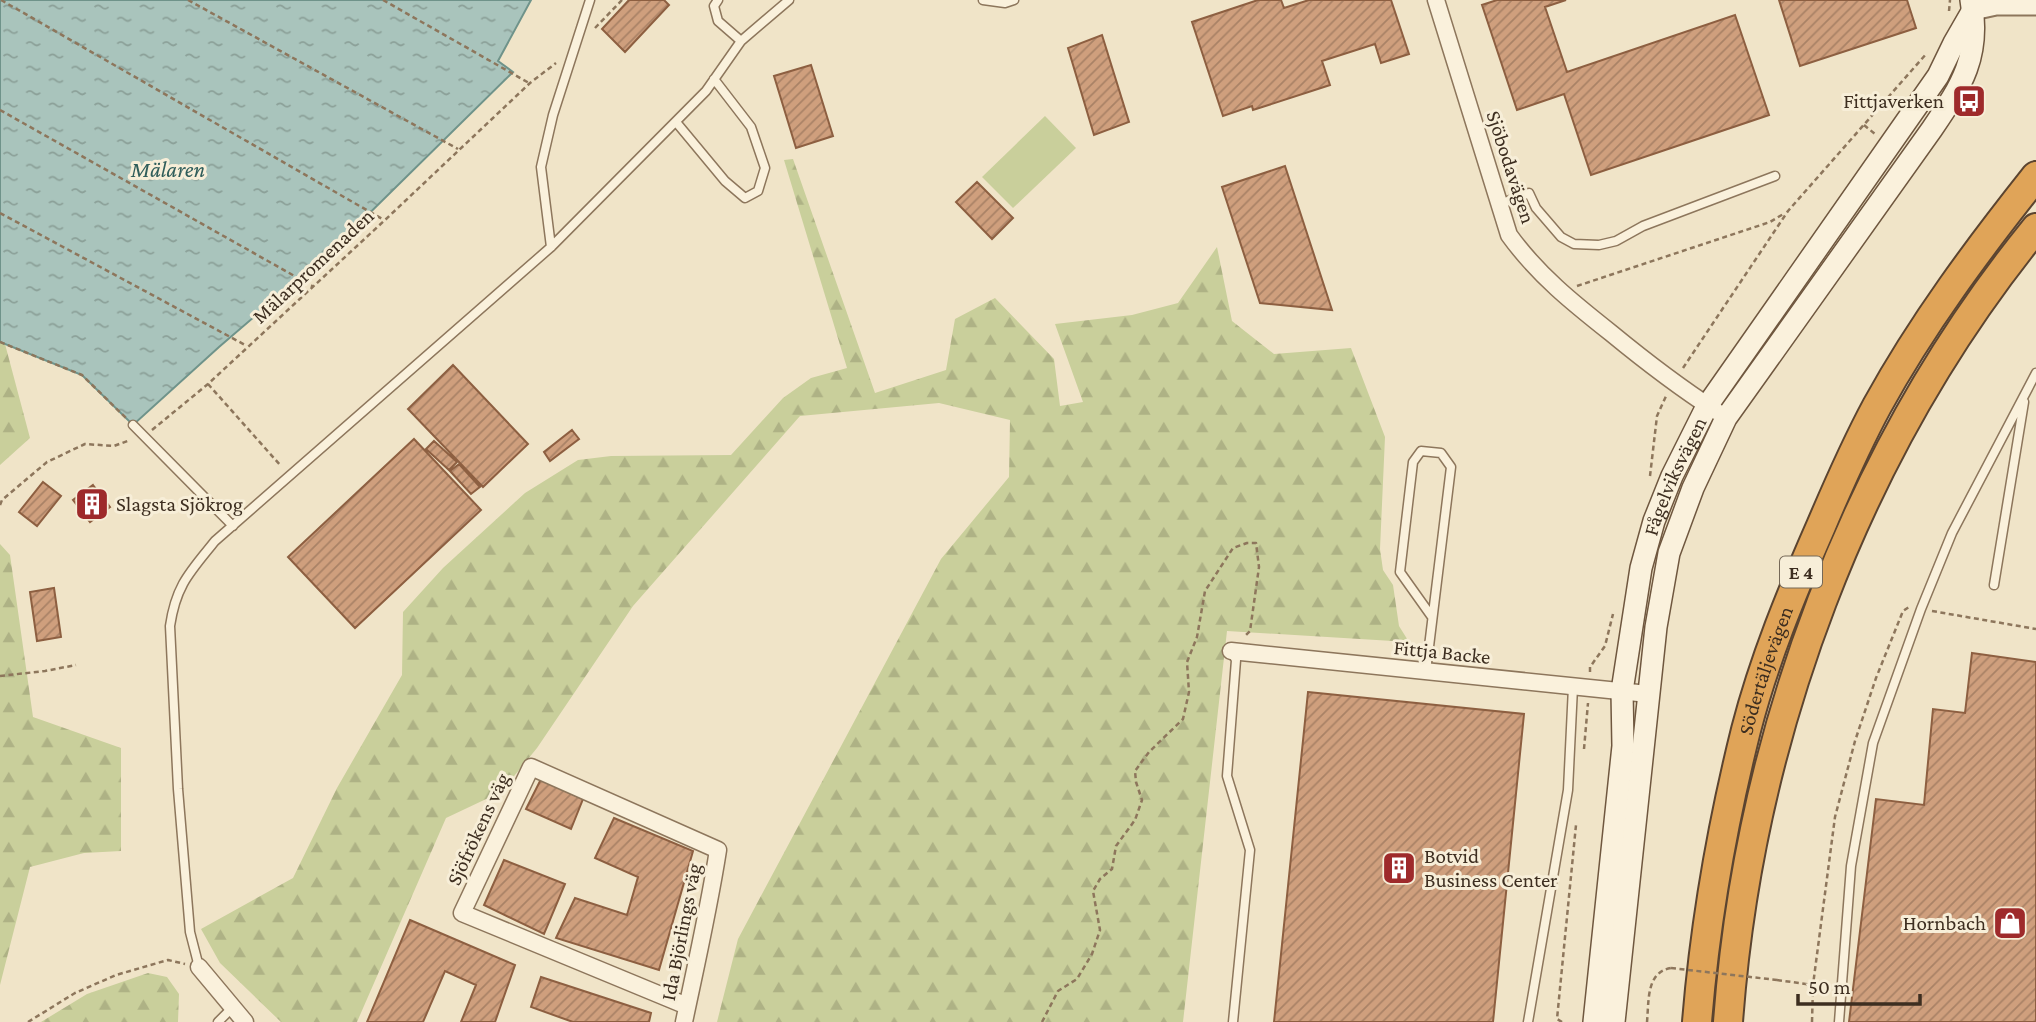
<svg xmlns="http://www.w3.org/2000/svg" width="2036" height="1022" font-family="'Crimson Pro',serif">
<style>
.forest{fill:url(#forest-firs)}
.pitch{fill:#c9cf9b}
.water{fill:url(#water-ripples);stroke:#6f938a;stroke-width:2}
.building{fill:url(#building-hatch);stroke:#8d5f41;stroke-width:2}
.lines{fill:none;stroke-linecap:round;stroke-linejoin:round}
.service-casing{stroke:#8d765c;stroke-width:11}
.minor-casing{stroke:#8d765c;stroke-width:19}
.tertiary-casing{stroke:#8d765c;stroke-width:23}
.secondary-casing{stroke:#6f573f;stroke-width:24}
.motorway-casing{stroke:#5b4430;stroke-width:32}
.path{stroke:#8d765c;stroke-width:2.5;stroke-dasharray:5 3.5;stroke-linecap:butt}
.service{stroke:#faf1dc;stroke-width:8}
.minor{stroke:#faf1dc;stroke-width:16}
.tertiary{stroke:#faf1dc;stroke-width:19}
.secondary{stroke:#faf1dc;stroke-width:21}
.motorway{stroke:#e0a458;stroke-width:28}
.path-bridge{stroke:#8d765c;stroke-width:2.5;stroke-dasharray:5 3.5;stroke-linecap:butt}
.labels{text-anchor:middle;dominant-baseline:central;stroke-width:6;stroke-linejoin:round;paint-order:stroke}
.shield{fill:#f7eed8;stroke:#756857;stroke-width:2}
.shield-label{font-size:19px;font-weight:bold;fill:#3d2e20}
.poi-label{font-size:21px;fill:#3d2e20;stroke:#f7eed8;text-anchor:end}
.street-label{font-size:21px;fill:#3d2e20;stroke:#f7eed8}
.water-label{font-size:23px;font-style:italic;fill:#2f5d5a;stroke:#f7eed8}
</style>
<defs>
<pattern id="forest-firs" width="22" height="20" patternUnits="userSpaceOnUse" patternTransform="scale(1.75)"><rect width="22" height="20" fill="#c9cf9b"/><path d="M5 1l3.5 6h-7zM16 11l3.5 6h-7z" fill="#aeb285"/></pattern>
<pattern id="water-ripples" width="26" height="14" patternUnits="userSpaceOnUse" patternTransform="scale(1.75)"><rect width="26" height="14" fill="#a9c4bc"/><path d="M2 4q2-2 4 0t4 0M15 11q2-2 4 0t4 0" fill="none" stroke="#8ba098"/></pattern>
<pattern id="building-hatch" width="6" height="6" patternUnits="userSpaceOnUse" patternTransform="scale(1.75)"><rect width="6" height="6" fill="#cf9f7d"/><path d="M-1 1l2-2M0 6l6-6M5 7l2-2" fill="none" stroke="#a98266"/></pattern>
</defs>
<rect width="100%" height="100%" fill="#f0e4c8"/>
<!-- forest -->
<path class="forest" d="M793 159 875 393 946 370 955 319 995 298 1054 359 1060 406 1083 402 1055 324 1132 315 1178 303 1217 247 1232 321 1274 354 1351 348 1385 437 1380 549 1383 570 1393 585 1399 626 1409 642 1227 631 1183 1022H717L738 939 941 559 1009 477 1010 420 939 403 800 416 633 606 537 748 501 792 446 818 357 1022H281L220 963 201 929 293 878 337 788 402 675 403 612 443 568 525 493 578 460 611 456 731 455 783 398 811 378 847 368 784 160Z
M0 342 5 344 30 438 0 465Z
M0 544 10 555 33 717 121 748V851L84 853 30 867 0 985Z
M148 973 167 977 179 994 178 1022H41L87 994Z"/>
<!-- pitch -->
<path class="pitch" d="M1045 116 1076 148 1013 208 982 177Z"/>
<!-- water -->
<path class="water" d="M0 0H531L498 61 513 72 331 251 219 347 133 425 82 375 0 342Z"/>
<!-- building -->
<path class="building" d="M629 0H664L669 5 625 52 602 29Z
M1258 0H1281L1284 8 1309 0H1391L1409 54 1381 63 1375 44 1322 61 1330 85 1253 110 1252 106 1223 116 1192 22Z
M1497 0H1566L1545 7 1567 72 1735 15 1769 115 1591 175 1564 94 1517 110 1482 5Z
M1779 0H1907L1916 28 1800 66Z
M1102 35 1129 122 1094 135 1068 48Z
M811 65 833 136 796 148 774 76Z
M1285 166 1332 310 1260 303 1222 187Z
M977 182 1013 218 992 239 956 202Z
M453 365 528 444 483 487 408 409Z
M572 430 579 439 550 461 544 452Z
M414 439 481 510 355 628 288 557Z
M434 441 457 462 449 470 426 449Z
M459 464 480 487 471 494 450 471Z
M43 482 61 496 37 526 19 512Z
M93 485 110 507 90 522 73 500Z
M54 588 61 637 37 641 30 592Z
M1972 653 2036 662V1022H1849L1876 799 1924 805 1933 709 1965 713Z
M1308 692 1524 714 1493 1022H1274Z
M541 779 583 799 571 829 526 809Z
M614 818 693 851 659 970 556 938 575 898 627 915 638 877 595 858Z
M504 860 565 884 544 934 484 905Z
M410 920 515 965 495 1022H461L476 985 445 971 423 1022H367Z
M541 977 651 1013 649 1022H573L531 1007Z"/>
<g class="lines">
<!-- service casing -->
<g class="service-casing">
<path id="service" d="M718 0 714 6 718 21 741 41
M983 0 1005 3 1014 0
M676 122 725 181 745 198 758 191 765 168 751 127 714 79
M1500 204 1529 193 1536 208 1561 237 1574 244 1599 245 1616 241 1643 226 1775 176
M551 247 541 167 553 115 590 0
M133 425 233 526
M1994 585 2024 402
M1231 651 1236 660 1227 776 1250 850 1233 1022
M1426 671 1451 467 1441 453 1421 451 1413 462 1400 572 1432 617
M199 967 190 932 178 789 170 626C176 585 190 572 215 541L551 247 706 91 741 41 789 0
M218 1022 232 1008
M1528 1022 1568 790 1573 687
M1839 1022 1851 866 1873 743 1921 609 1952 533 2036 373"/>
</g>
<!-- minor casing -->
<g class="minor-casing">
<path id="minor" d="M1436 0 1509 235C1538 275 1573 303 1611 333 1645 361 1679 387 1716 411
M1231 651 1648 694
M199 967 245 1022
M684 1022C696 965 709 908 718 850L531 767 462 913 687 1006"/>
</g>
<!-- tertiary casing -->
<g class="tertiary-casing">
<path id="tertiary" d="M1973 10 1996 5H2036"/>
</g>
<!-- secondary casing -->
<g class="secondary-casing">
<g id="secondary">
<path id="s1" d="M1594 1022 1623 746 1622 691 1641 568 1654 521 1672 476 1707 406 1938 76 1954 43 1973 10"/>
<path d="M1614 1022 1656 627 1669 553 1693 488 1726 418 1932 129C1962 85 1981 56 1971 0"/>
</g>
</g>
<!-- motorway casing -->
<g class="motorway-casing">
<g id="motorway">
<path id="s2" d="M1697 1022C1705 924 1722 826 1746 730 1764 660 1792 592 1821 526 1838 486 1856 445 1877 406 1922 324 1978 249 2036 176"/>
<path d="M1728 1022C1749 737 1855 450 2036 228"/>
</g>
</g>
<!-- path -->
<path class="path" d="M1 0 384 220
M188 0 458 149
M383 0 529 83
M1949 11 1950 0
M595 28 622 0
M0 110 314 287
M1864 125 1875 134
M0 213 247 346
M1577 286 1770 222 1785 213
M0 342 82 375 126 418
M1683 368 1788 211 1927 53
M208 384 281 466
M152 430 208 384 385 220 530 83 556 63
M1650 476 1657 416 1667 394
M0 505 2 500 47 462 85 444 114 446 130 440
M1932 611 2036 629
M1590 672V667L1605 646 1613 614
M0 676 45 671 76 665
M1584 749 1588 703
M1777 980 1813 985
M28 1022 75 993 116 975 168 960 185 964
M1042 1022 1058 991 1077 979 1092 954 1100 930 1093 891 1100 879 1112 869 1116 846 1135 820 1142 800 1136 782 1135 771 1149 752 1183 719 1189 692 1187 662 1197 637 1205 591 1233 548 1247 543H1256L1259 567 1250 631 1244 637
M1562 1022 1557 1019 1576 825
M1647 1022C1649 1001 1646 972 1671 968
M1812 1022 1813 985 1835 817 1855 741 1876 678 1903 611 1909 607"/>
<!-- service -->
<use href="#service" class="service"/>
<!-- minor -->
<use href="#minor" class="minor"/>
<!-- tertiary -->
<use href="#tertiary" class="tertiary"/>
<!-- secondary -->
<use href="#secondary" class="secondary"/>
<!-- motorway -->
<use href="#motorway" class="motorway"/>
<!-- path-bridge -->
<path class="path-bridge" d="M1671 968 1777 980"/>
</g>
<!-- icons -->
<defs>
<g id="bus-square" transform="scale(1.75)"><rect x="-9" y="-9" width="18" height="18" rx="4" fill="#9e2a2b" stroke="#f7eed8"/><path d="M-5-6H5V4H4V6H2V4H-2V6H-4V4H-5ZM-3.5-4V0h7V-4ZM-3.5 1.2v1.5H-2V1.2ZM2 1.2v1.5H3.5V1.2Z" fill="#fff"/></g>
<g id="building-square" transform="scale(1.75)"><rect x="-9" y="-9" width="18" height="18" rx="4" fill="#9e2a2b" stroke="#f7eed8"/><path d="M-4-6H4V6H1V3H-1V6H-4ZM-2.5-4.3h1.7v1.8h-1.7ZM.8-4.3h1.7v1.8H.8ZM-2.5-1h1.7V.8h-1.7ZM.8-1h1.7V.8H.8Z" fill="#fff"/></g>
<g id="shop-square" transform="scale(1.75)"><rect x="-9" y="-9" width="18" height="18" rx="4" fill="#9e2a2b" stroke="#f7eed8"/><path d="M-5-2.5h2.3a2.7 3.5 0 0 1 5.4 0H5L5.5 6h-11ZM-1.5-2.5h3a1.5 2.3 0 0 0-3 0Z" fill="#fff"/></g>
</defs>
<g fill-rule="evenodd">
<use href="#bus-square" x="1969" y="101"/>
<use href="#building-square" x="92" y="504"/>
<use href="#building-square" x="1399" y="868"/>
<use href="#shop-square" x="2010" y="923"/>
</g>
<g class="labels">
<!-- shield labels -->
<rect class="shield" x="1780" y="556.5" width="42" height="31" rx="5"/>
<g class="shield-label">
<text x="1801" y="572">E 4</text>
</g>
<!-- poi labels -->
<g class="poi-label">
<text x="1944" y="101">Fittjaverken</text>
<text x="116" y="504" text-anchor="start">Slagsta Sjökrog</text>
<text x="1424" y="856" text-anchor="start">Botvid<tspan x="1424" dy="24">Business Center</tspan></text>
<text x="1986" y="923">Hornbach</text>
</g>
<!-- street labels -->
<g class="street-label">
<text transform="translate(1511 167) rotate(72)">Sjöbodavägen</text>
<text transform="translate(313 266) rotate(-43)">Mälarpromenaden</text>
<text stroke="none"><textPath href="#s1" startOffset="555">Fågelviksvägen</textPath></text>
<text transform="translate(1442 652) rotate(6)">Fittja Backe</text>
<text stroke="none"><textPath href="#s2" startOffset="359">Södertäljevägen</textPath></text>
<text transform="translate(478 829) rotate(-65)">Sjöfrökens väg</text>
<text transform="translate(681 932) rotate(-79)">Ida Björlings väg</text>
</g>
<!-- water labels -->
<g class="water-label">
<text x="168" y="169">Mälaren</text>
</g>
</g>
<!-- scale -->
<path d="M1798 994v10h122v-10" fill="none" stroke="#3d2e20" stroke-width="3.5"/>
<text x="1808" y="994" font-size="21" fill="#3d2e20" stroke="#f7eed8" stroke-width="5" paint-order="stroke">50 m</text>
</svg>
